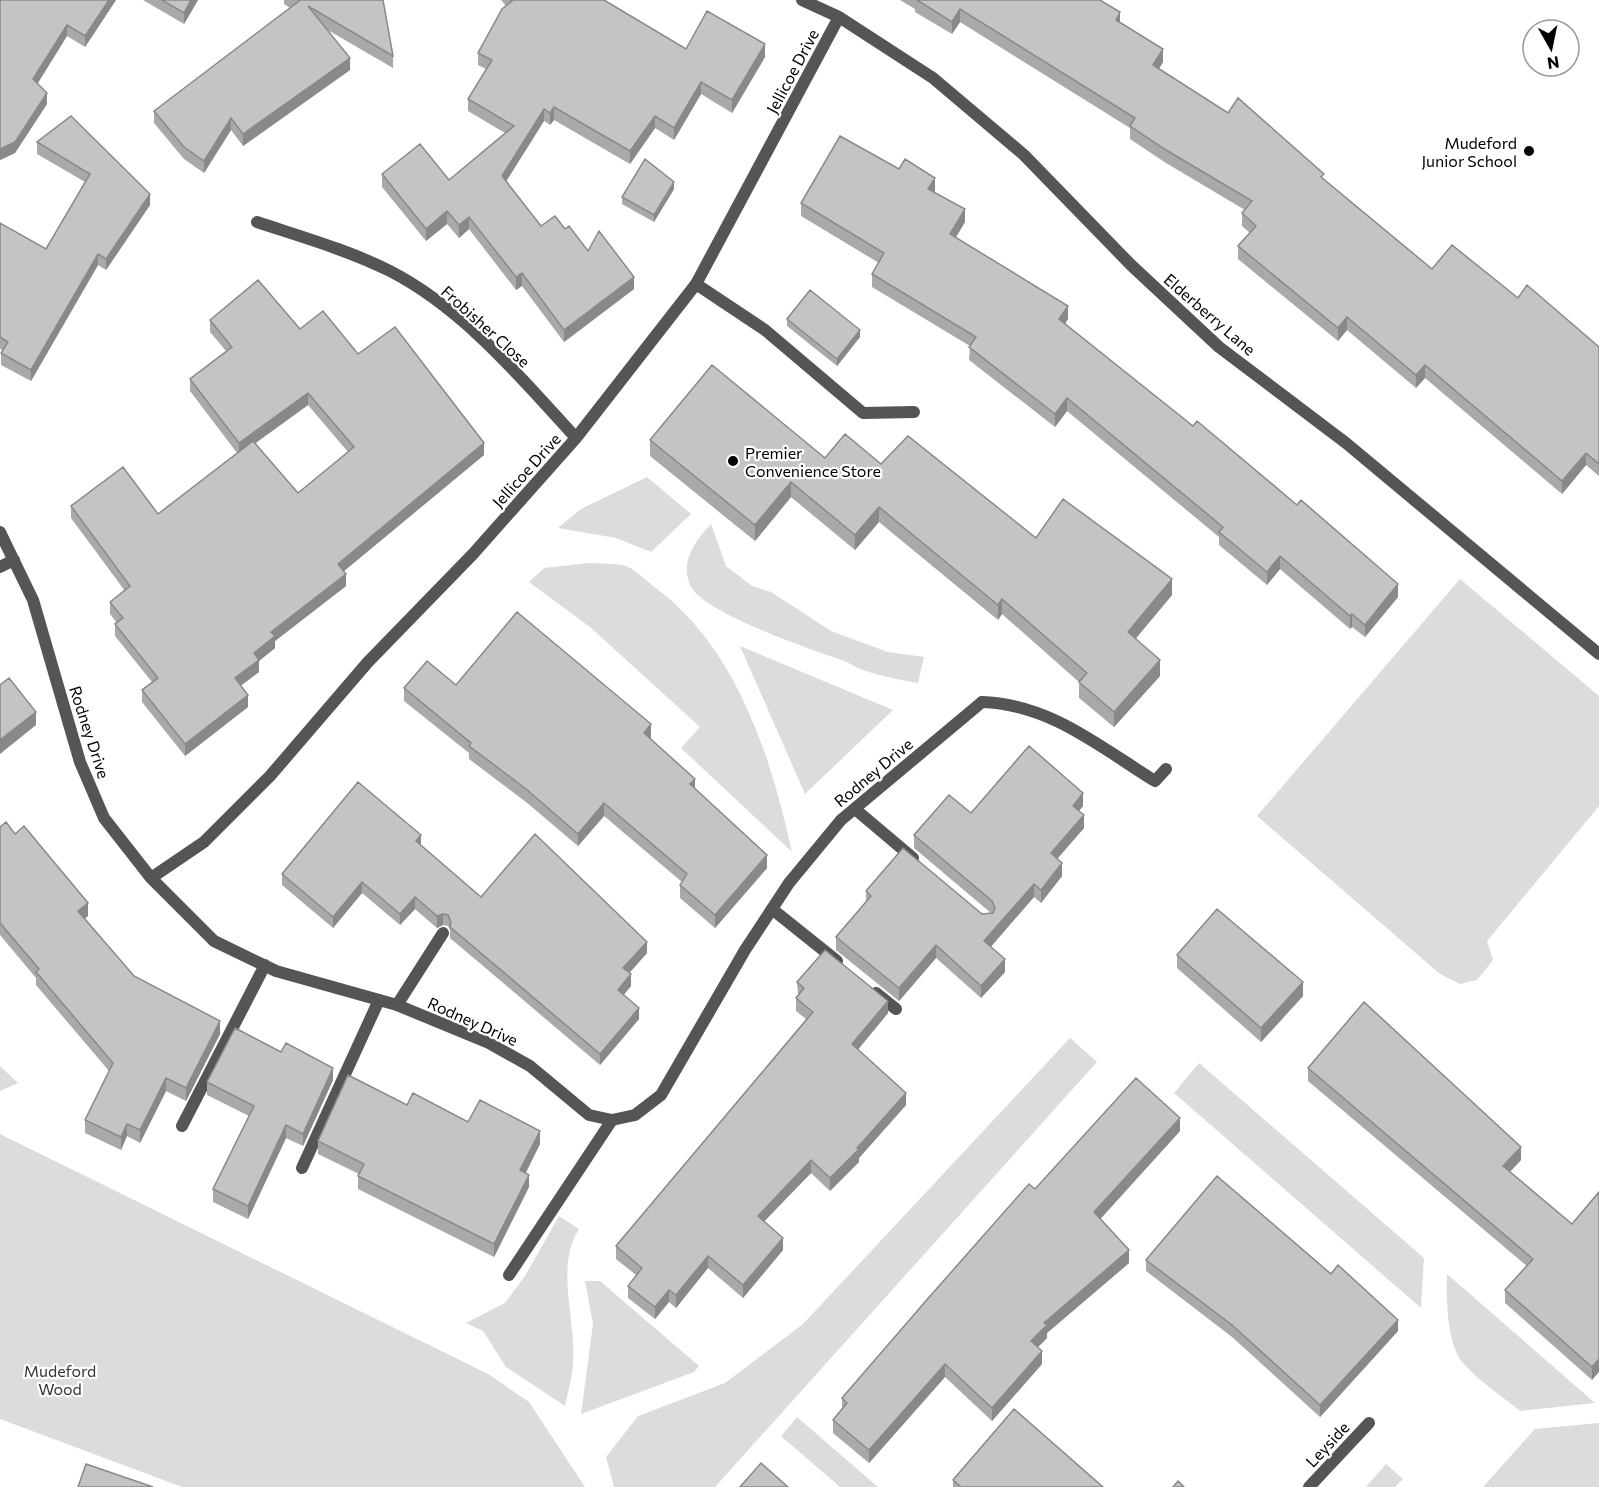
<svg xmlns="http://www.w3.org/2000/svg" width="1599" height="1487" font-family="Commissioner,sans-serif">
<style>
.green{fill:#dcdcdc}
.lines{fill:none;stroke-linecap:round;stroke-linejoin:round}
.lane{stroke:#555;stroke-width:12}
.street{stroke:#555;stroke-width:12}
.wall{fill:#a9a9a9;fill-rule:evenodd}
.shaded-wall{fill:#898989}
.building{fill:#c4c4c4;stroke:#898989;stroke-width:1.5}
.poi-dot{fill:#000;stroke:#fff;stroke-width:2}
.labels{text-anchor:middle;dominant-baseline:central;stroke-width:4.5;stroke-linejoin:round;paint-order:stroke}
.street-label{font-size:16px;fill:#000;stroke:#fff}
.poi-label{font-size:16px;fill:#000;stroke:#fff;text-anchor:end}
.park-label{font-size:16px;fill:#333;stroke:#fff}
</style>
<rect width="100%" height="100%" fill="#fff"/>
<!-- green -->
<path class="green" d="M647 477 691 514 651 552 616 538 558 528 581 509Z
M711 524 726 566 752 586 771 592 831 631 888 652 924 657 918 683C901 680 885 677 869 672 860 670 852 664 844 661 813 650 702 613 690 585 680 561 695 541 711 524Z
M589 563C601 564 616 563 626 566 636 570 647 582 656 588 737 649 771 757 792 852L681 748 700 727 590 627 529 582 544 568Z
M1460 579 1599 696V806L1487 941 1493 960 1477 980 1460 984 1440 974 1257 816Z
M740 646 893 710 805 794Z
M1070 1038 1097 1062 715 1487H614L606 1457 638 1416 725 1383 803 1324Z
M1199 1063 1424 1258 1421 1308 1174 1093Z
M0 1066 18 1083 0 1091Z
M0 1134 488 1374 529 1402 585 1487H182L0 1419Z
M559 1216 579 1229C555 1266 576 1319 573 1361 573 1376 568 1391 565 1406L506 1367 483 1331 466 1323 505 1303 525 1276Z
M1447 1274 1595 1403 1520 1411C1501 1395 1477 1380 1462 1362 1447 1343 1446 1297 1447 1274Z
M585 1281H600L699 1366 694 1372 581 1414 593 1324Z
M797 1417 878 1487H840L781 1436Z
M1599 1423V1487H1483L1535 1429Z
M1386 1464 1403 1479 1395 1487H1366Z"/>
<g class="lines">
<!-- lane -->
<path class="lane" d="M696 284 765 330 863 413 914 412
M982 702C1050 704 1100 747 1155 781L1166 769
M855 809 913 858
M772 909 837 961
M876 993 896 1009
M397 1005 443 933
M182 1126 265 965
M302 1168 379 1000
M509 1275 612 1120"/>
<!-- street -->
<path class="street" d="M802 0 839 17 933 78 1024 155 1131 265 1219 347 1346 443 1599 654
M257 222C302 237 348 250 390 271 464 309 521 378 576 438
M0 532 33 600 80 762 104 818 151 878 214 941 276 971 397 1005 489 1043 530 1066 589 1115 612 1120 635 1115 661 1095 745 950 789 883 841 820 982 702
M0 567 14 560
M151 878 204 842 270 776 368 662 473 554 576 438 696 284 839 17
M1309 1487 1369 1423"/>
</g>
<!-- wall -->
<path class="wall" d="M0 0H116L85 47 67 36 37 84 47 104 15 153 0 160Z
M143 0H198L184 24Z
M284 0H383L393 56V68L326 29 350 70 243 146 231 130 204 173 184 159 154 123V111L290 8 284 4Z
M501 0H604L686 49 765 57 732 113 701 94 674 140 655 128 630 164 554 120 550 125 544 121 506 181 541 226 565 229 588 251 634 289 564 342 522 286 516 290 469 229 459 238 447 224 426 241 382 187V174L449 180 505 133 468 111V99L486 69 478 65V53L506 6Z
M900 0H1100L1120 23 1163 62 1159 69 1324 179 1432 269 1518 298 1599 347V476L1586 465 1562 494 1425 378 1416 388 1347 330 1338 341 1238 259V246L1250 233 1242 226V213L1245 210 1166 163 1130 139V128L960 22 952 34 915 12V9Z
M37 142 150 205 106 270 98 265 31 381 1 365V353L3 350 0 349V223L46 249 85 182 37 154Z
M899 169 935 191 934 192 965 222 956 237 1068 319 1065 324 1398 597 1365 637 1352 627 1350 629 1280 569 1267 585 1219 545V537L1067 411 1055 427 969 360 970 346 872 287V274L879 263 801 216V203Z
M674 189 654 222 622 204V197Z
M787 319 860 337 837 366 787 326Z
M210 320 300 329 358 354 484 455 344 571 346 586 275 641V648L259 661V672L241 685 248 707 185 756 142 702V690L152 682 115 636V624L117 623 110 614V602L125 591 71 518V506L158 514 237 453 190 391V379L226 351 210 332ZM308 405 348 452 298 493 255 443Z
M650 440 825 458 881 464 1036 538 1172 595 1135 639 1160 676 1114 727 1079 698V682L1002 614 998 620 879 522 855 550 791 497 755 541 650 456Z
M456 685 651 737 650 738 695 789 767 868 715 928 680 898V885L682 882 604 816 578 846 526 802 469 759V753L404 701V688Z
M1083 806 1079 811 1084 828 1057 859 1062 876 1041 903 1034 897 991 947 1005 972 981 998 936 958 899 1001 836 950V937L866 902V891L982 914 991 913 914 848V835L971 813Z
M0 827 15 834 88 916 84 919 134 976 220 1034 186 1101 166 1091 140 1143 127 1136 121 1150 85 1133V1120L109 1071 36 985V978L0 935Z
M421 845 481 897 647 953 629 973 631 986 624 995 639 1019 600 1065 450 938V930L448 926 443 925 437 928 415 909 400 925 362 893 333 928 282 885V874Z
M1177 955 1303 996 1261 1042 1177 968Z
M797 982 888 1013 858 1049 906 1105 859 1158V1162L830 1191 811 1173 764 1221 783 1250 743 1298 708 1268 676 1308 669 1302 655 1319 628 1298V1286L636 1275 616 1259V1246L806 1019 796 1011V998L798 995Z
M1308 1068 1521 1160 1510 1172 1572 1224 1599 1192 1592 1380 1505 1303V1290L1527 1266 1308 1081Z
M333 1080 303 1146 286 1138 248 1219 213 1202V1189L249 1116 207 1095V1082Z
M407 1105 468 1122 540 1144 526 1173 529 1187 494 1257 358 1189V1176L359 1174 318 1154V1141Z
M1180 1131 1100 1219 1129 1263 1047 1333V1338L1038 1347 1042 1364 992 1421 945 1377 869 1463 833 1433V1420L842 1410V1398L1035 1189Z
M1146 1260 1398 1331 1320 1417 1232 1337 1146 1271Z
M953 1480 1103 1487H953Z"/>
<!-- shaded-wall -->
<path class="shaded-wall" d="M109 0H116L85 47V36Z
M191 0H198L184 24V13Z
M960 9V22L952 34V22Z
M1120 12V25L1116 20Z
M67 25V36L33 91V79Z
M765 44V57L732 113V100Z
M1163 49V62L1153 78V65Z
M350 58V70L243 146V134Z
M701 82V94L674 140V128Z
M47 93V104L15 153 0 160V149Z
M554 107V120L550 125V113Z
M544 109V121L502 188V176Z
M655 116V128L630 164V151Z
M231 118V130L204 173V161Z
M935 178V191L928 201V189Z
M674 182V189L654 222V215Z
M150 194V205L106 270V259Z
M965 209V222L950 247V234Z
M447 211V224L426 241V229Z
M469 217V229L459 238V225Z
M98 254V265L31 381V370Z
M522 273V286L516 290V277Z
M634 277V289L564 342V330Z
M1068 306V319L1059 332V319Z
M1347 317V330L1338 341V328Z
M860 330V337L837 366V359Z
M1425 365V378L1416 388V375Z
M308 393V405L239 455V443Z
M1067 398V411L1055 427V414Z
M484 443V455L338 576V564Z
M1586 453V465L1562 494V481Z
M791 482V497L755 541V525Z
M879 507V522L855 550V535Z
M1280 556V569L1267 585V572Z
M346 574V586L275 641V648L259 661V672L235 690V678L271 632Z
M1172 579V595L1128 648V632Z
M1398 584V597L1365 637V625Z
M1002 599V614L998 620V605Z
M1352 614V627L1350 629V616Z
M1160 660V676L1114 727V712Z
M248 695V707L185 756V744Z
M36 712V725L0 754V740Z
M651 724V737L644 745V733Z
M695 779V791L690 784Z
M1083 793V806L1073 818V806Z
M604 803V816L578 846V834Z
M1084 815V828L1051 866V853Z
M421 835V846L416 841Z
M767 855V868L715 928V915Z
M1062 863V876L1041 903V890Z
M362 882V893L333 928V917Z
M1034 884V897L984 954V941Z
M415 897V909L400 925V914Z
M88 903V916L78 924V911Z
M443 914V925L437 928V916Z
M647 942V953L623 980V968Z
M936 945V958L899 1001V988Z
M1005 959V972L981 998V986Z
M631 974V986L618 1001V990Z
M1303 982V996L1261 1042V1028Z
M888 1001V1013L852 1057V1044Z
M639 1008V1019L600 1065V1054Z
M220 1021V1034L186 1101V1088Z
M333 1068V1080L303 1146V1134Z
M166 1078V1091L140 1143V1130Z
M906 1093V1105L859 1158V1162L830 1191V1178Z
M1180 1118V1131L1094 1226V1212Z
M127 1124V1136L121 1150V1137Z
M286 1125V1138L248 1219V1206Z
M540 1131V1144L520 1183V1170Z
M1521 1147V1160L1503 1179V1166Z
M811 1160V1173L758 1228V1216Z
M529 1175V1187L494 1257V1244Z
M783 1238V1250L743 1298V1285Z
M1129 1250V1263L1047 1333V1338L1031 1354V1341L1044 1323Z
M708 1256V1268L676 1308V1295Z
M669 1290V1302L655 1319V1307Z
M1398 1320V1331L1320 1417V1405Z
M1042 1351V1364L992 1421V1408Z
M1599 1359V1372L1592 1380V1367Z
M945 1364V1377L869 1463V1450Z"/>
<!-- building -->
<path class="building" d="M0 0H109L85 36 67 25 33 79 47 93 15 142 0 149Z
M162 0H191L184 13Z
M298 0H383L393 56 308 6 350 58 243 134 231 118 204 161 184 147 154 111 299 1Z
M511 0H604L686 49 707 11 765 44 732 100 701 82 674 128 655 116 630 151 554 107 550 113 544 109 502 176 541 226 555 216 565 229 569 226 588 251 599 231 634 277 564 330 522 273 516 277 469 217 459 225 447 211 426 229 382 174 420 144 449 180 514 126 468 99 492 60 478 53 502 9 512 1Z
M917 0H1100L1120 12 1116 20 1163 49 1153 65 1228 113 1238 98 1324 174 1321 177 1432 269 1452 245 1518 298 1527 285 1599 347V464L1586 453 1562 481 1425 365 1416 375 1347 317 1338 328 1238 246 1256 226 1242 213 1252 201 1166 150 1130 126 1135 118 960 9 952 22Z
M71 116 150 194 106 259 98 254 31 370 1 353 8 342 0 337V223L46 249 90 174 37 142Z
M840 136 899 169 905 159 935 178 928 189 965 209 950 234 1068 306 1059 319 1193 426 1197 421 1297 505 1301 500 1398 584 1365 625 1352 614 1350 616 1280 556 1267 572 1219 532 1223 527 1067 398 1055 414 969 347 976 337 872 274 884 253 801 203Z
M645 159 674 182 654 215 622 197Z
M258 280 300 329 323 311 358 354 395 327 484 443 338 564 346 574 271 632 275 636 254 653 259 660 235 678 248 695 185 744 142 690 158 678 115 624 123 618 110 602 130 586 71 506 123 467 158 514 253 441 298 493 354 447 308 393 239 443 190 379 232 347 210 320Z
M810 290 860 330 837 359 787 319Z
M712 365 825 458 845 434 881 464 908 436 1036 538 1063 499 1172 579 1128 632 1160 660 1114 712 1079 682 1087 673 1002 599 998 605 879 507 855 535 791 482 755 525 650 440Z
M517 612 651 724 644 733 695 779 690 784 767 855 715 915 680 885 687 874 604 803 578 834 526 789 469 746 471 743 404 688 427 661 456 685Z
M9 678 36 712 0 740V685Z
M1029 746 1083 793 1073 806 1084 815 1051 853 1062 863 1041 890 1034 884 984 941 1005 959 981 986 936 945 899 988 836 937 871 896 866 891 903 848 982 914 993 913 995 908 992 901 914 835 949 795 971 813Z
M358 782 421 835 416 841 481 897 535 834 647 942 623 968 631 974 618 990 639 1008 600 1054 450 927 451 922 448 915 443 914 437 916 415 897 400 914 362 882 333 917 282 874Z
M6 822 15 834 24 826 88 903 78 911 134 976 220 1021 186 1088 166 1078 140 1130 127 1124 121 1137 85 1120 113 1063 36 972 39 969 0 923V827Z
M1217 909 1303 982 1261 1028 1177 955Z
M825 950 888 1001 852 1044 906 1093 857 1148 859 1149 830 1178 811 1160 758 1216 783 1238 743 1285 708 1256 676 1295 669 1290 655 1307 628 1286 642 1268 616 1246 813 1012 796 998 804 988 797 982Z
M1364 1002 1521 1147 1503 1166 1572 1224 1599 1192V1359L1592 1367 1505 1290 1533 1259 1308 1068Z
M235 1028 281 1052 286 1043 333 1068 303 1134 286 1125 248 1206 213 1189 254 1106 207 1082Z
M348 1075 407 1105 413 1093 468 1122 480 1100 540 1131 520 1170 529 1175 494 1244 358 1176 364 1164 318 1141Z
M1136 1078 1180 1118 1094 1212 1129 1250 1044 1323 1047 1325 1031 1341 1042 1351 992 1408 945 1364 869 1450 833 1420 847 1403 842 1398 931 1295 1029 1184 1035 1189Z
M1217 1176 1331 1274 1338 1265 1398 1320 1320 1405 1232 1325 1146 1260Z
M1014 1409 1103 1487H961L953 1480Z
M761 1463 788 1487H740Z
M86 1464 153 1487H78Z
M1178 1481 1184 1487H1173Z"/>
<!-- markers -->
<g class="poi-dot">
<circle cx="1529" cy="151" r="6"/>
<circle cx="733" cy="461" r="6"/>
</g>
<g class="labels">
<!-- street labels -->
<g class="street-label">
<text transform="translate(792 71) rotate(-62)">Jellicoe Drive</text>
<text transform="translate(1210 314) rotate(41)">Elderberry Lane</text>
<text transform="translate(486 326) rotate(42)">Frobisher Close</text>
<text transform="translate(526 470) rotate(-48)">Jellicoe Drive</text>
<text transform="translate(90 732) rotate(72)">Rodney Drive</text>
<text transform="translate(873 772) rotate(-40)">Rodney Drive</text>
<text transform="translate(473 1021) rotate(24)">Rodney Drive</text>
<text transform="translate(1327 1444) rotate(-47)">Leyside</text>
</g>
<!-- poi labels -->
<g class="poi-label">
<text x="1517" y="142">Mudeford<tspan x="1517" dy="18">Junior School</tspan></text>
<text x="745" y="452" text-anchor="start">Premier<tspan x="745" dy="18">Convenience Store</tspan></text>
</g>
<!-- park labels -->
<g class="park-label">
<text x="60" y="1370">Mudeford<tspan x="60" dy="18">Wood</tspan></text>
</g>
</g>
<!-- north arrow -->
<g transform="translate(1551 48) rotate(171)"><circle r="28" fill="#ffffff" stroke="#999999" stroke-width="1.5"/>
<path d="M0-4.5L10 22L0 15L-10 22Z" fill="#000000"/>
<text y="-9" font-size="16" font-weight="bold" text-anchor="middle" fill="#000000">N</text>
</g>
</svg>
